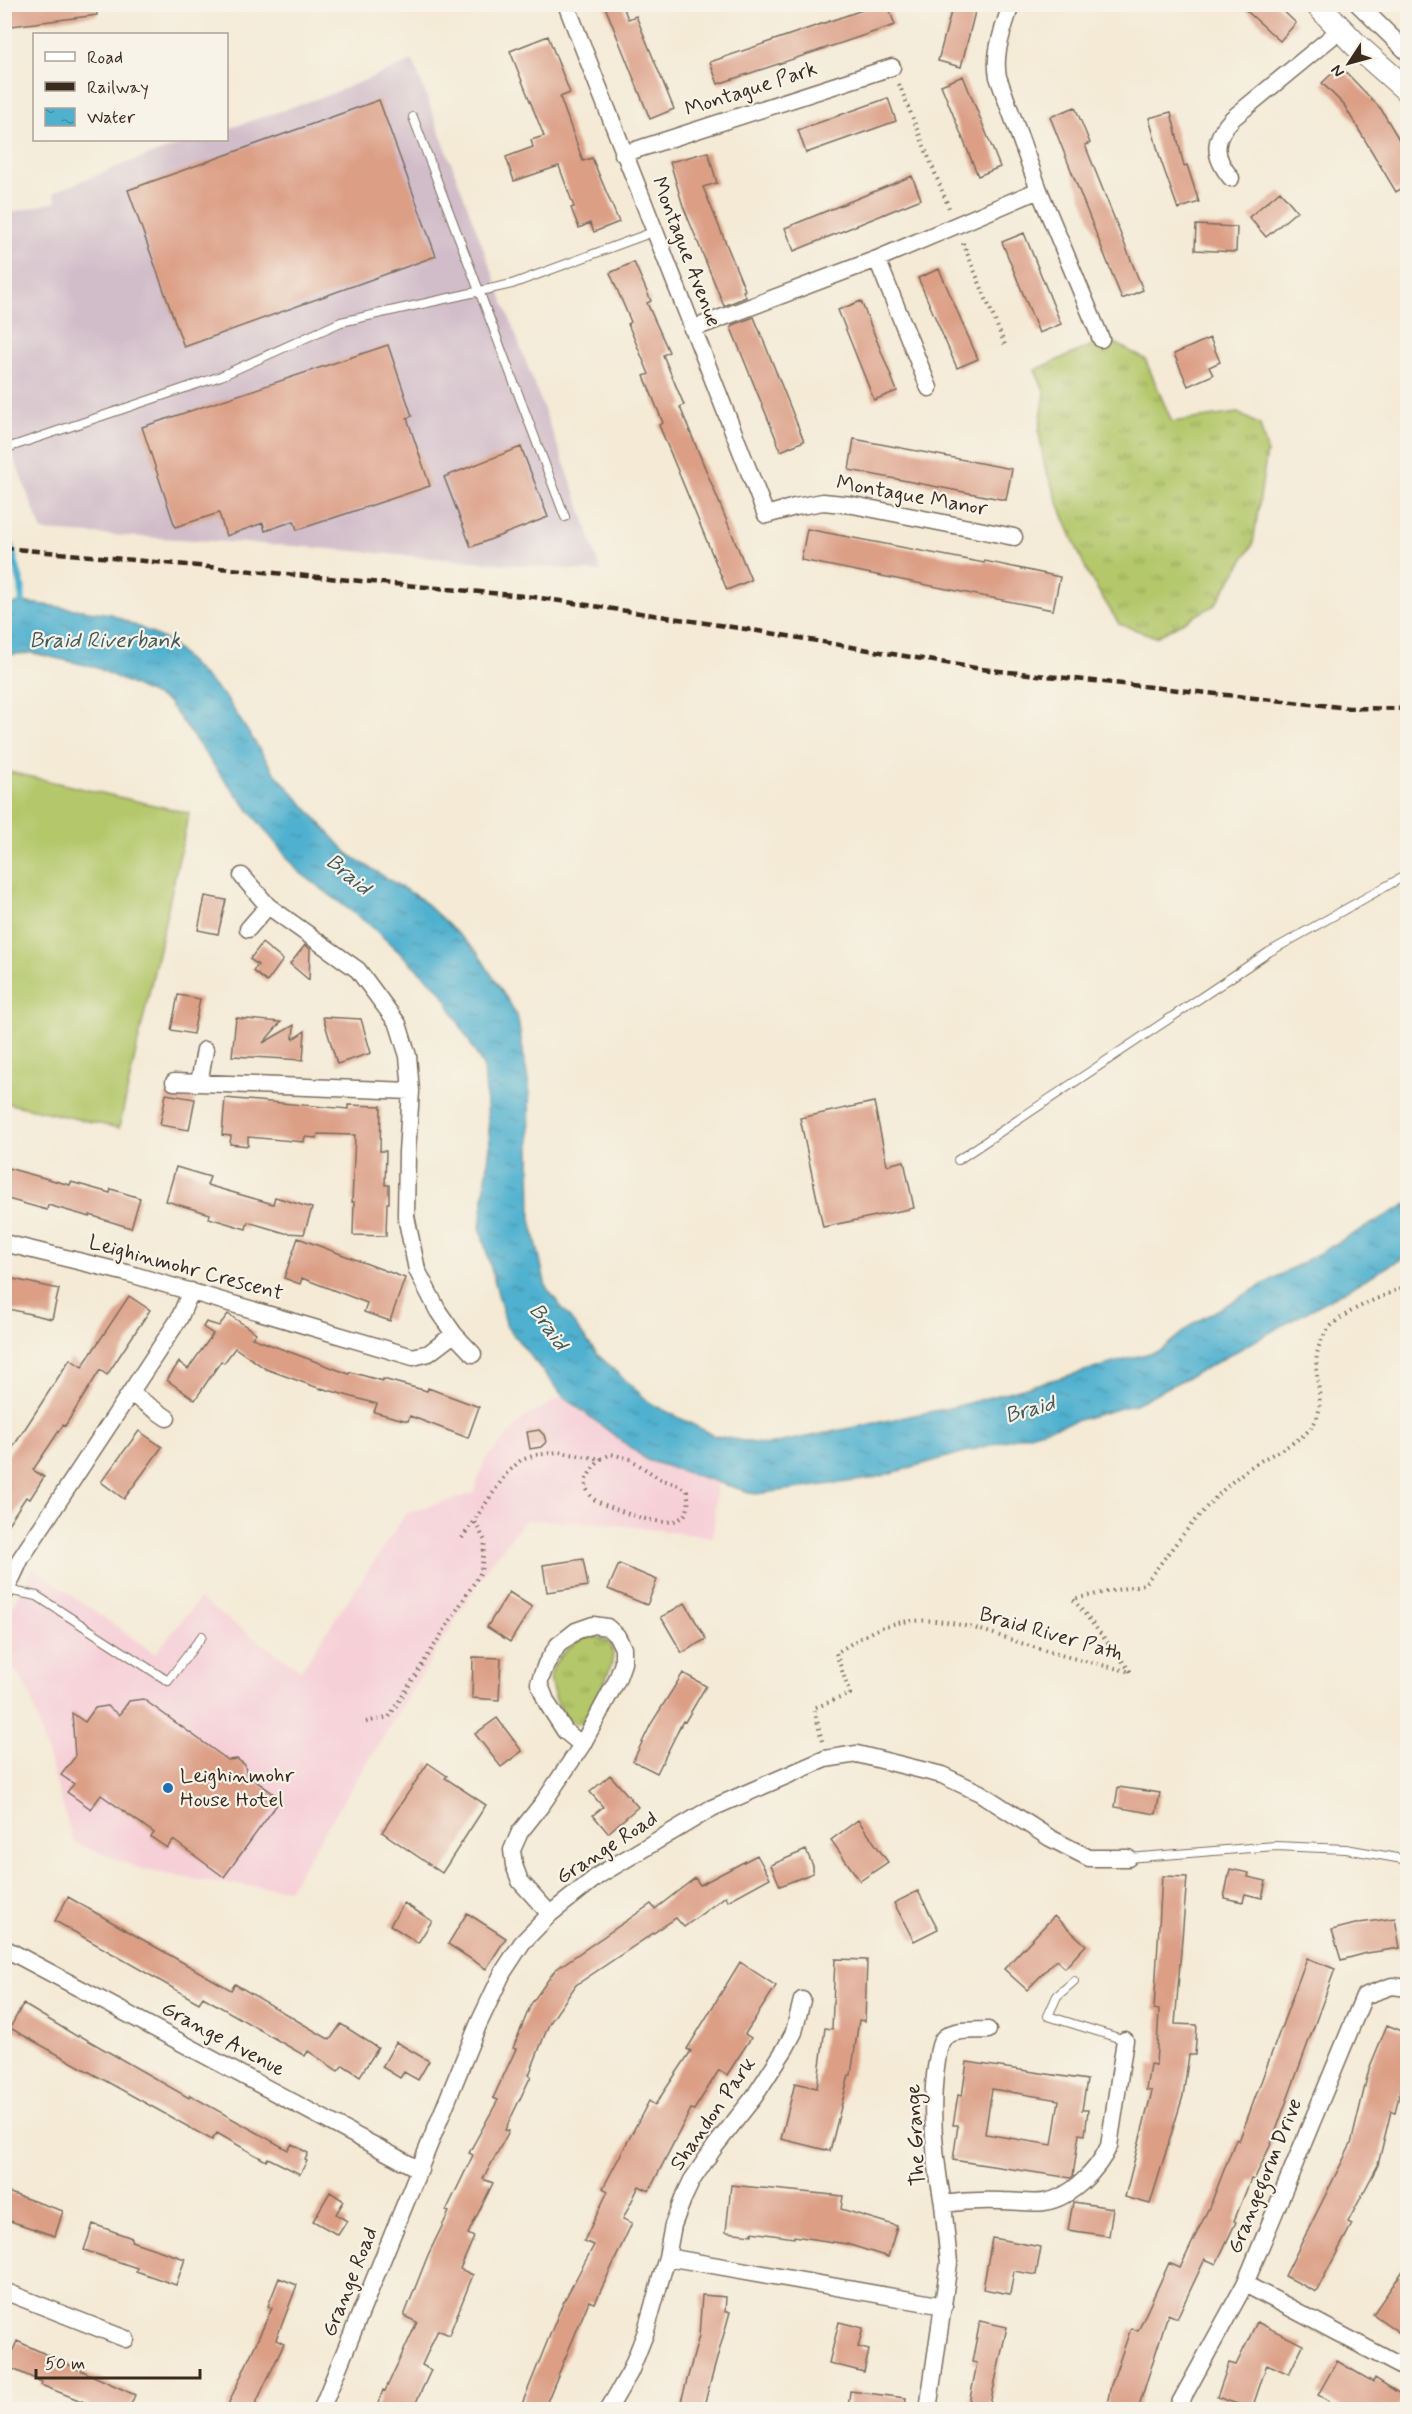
<svg xmlns="http://www.w3.org/2000/svg" width="1412" height="2414" font-family="Mynerve,sans-serif">
<style>
.built{fill:#f6cfd7}
.industrial{fill:#d1bdc9}
.grass{fill:url(#grass-tufts);stroke:#787844;stroke-width:1.5}
.garden{fill:#b4c76b;stroke:#787844;stroke-width:1.5}
.water{fill:url(#water-ripples);stroke:#466e76;stroke-width:1.5}
.lines{fill:none;stroke-linecap:round;stroke-linejoin:round}
.stream{stroke:#50b1cf;stroke-width:7}
.building{fill:#dc9f86;fill-rule:evenodd}
.lane-casing{stroke:#7c6d5e;stroke-width:10}
.street-casing{stroke:#7c6d5e;stroke-width:19}
.secondary-casing{stroke:#7c6d5e;stroke-width:26}
.path{stroke:#7c6d5e;stroke-width:4;stroke-dasharray:1.5 4.5;stroke-linecap:butt}
.lane{stroke:#fff;stroke-width:8}
.street{stroke:#fff;stroke-width:16}
.secondary{stroke:#fff;stroke-width:24}
.rail{stroke:#3b2a1e;stroke-width:4.5;stroke-dasharray:9 4.5;stroke-linecap:butt}
.poi-dot{fill:#1f6fb2;stroke:#f7f3e8;stroke-width:2}
.labels{text-anchor:middle;dominant-baseline:central;stroke-width:4.5;stroke-linejoin:round;paint-order:stroke}
.street-label{font-size:21px;fill:#3b2a1e;stroke:#f7f3e8}
.poi-label{font-size:21px;fill:#3b2a1e;stroke:#f7f3e8;text-anchor:start}
.water-label{font-size:22px;font-style:italic;fill:#42595c;stroke:#f7f3e8}
</style>
<defs>
<pattern id="grass-tufts" width="24" height="20" patternUnits="userSpaceOnUse" patternTransform="scale(1.5)"><rect width="24" height="20" fill="#b4c76b"/><path d="M3 7l-1-3M5 7V3M7 7l1-3M15 17l-1-3M17 17v-4M19 17l1-3" fill="none" stroke="#94a257"/></pattern>
<pattern id="water-ripples" width="26" height="14" patternUnits="userSpaceOnUse" patternTransform="scale(1.5)"><rect width="26" height="14" fill="#50b1cf"/><path d="M2 4q2-2 4 0t4 0M15 11q2-2 4 0t4 0" fill="none" stroke="#4490a7"/></pattern>
</defs>
<rect width="100%" height="100%" fill="#f7f3e8"/>
<filter id="ink" filterUnits="userSpaceOnUse"><feTurbulence type="fractalNoise" baseFrequency=".0167" numOctaves="2"/><feDisplacementMap in="SourceGraphic" scale="12" xChannelSelector="R" yChannelSelector="G"/><feConvolveMatrix kernelMatrix="1 2 1 2 8 2 1 2 1" color-interpolation-filters="sRGB"/></filter>
<filter id="wash" filterUnits="userSpaceOnUse"><feTurbulence type="fractalNoise" baseFrequency=".008" numOctaves="4" result="noise"/><feDisplacementMap in="SourceGraphic" scale="24" xChannelSelector="R" yChannelSelector="G"/><feGaussianBlur stdDeviation="1.35" result="paint"/><feColorMatrix in="noise" values="0 0 0 0 0 0 0 0 0 0 0 0 0 0 0 0 0 1.4 0 .05"/><feComposite in="paint" operator="in"/></filter>
<g filter="url(#wash)">
<rect width="100%" height="100%" fill="#f4ead5"/>
<!-- built -->
<path class="built" d="M563 1396 647 1460 717 1482 713 1537 601 1523 525 1520 489 1566 289 1889 209 1882 141 1869 74 1843 30 1695 18 1673 5 1663V1620L34 1568 155 1654 199 1599 301 1670 406 1513 474 1493 485 1460 524 1418Z"/>
<!-- industrial -->
<path class="industrial" d="M413 61 579 503 601 572 294 546 42 531 5 435V214L56 202 54 192 132 161 195 140H226L227 129 328 95Z"/>
<!-- grass -->
<path class="grass" d="M1111 341 1145 359 1172 422 1238 413 1260 425 1267 451 1253 544 1215 605 1156 637 1119 624 1089 576 1065 521 1044 464 1039 432 1045 393 1035 370 1095 344Z
M585 1637C630 1634 610 1673 597 1696 592 1704 589 1719 580 1723 566 1730 547 1686 551 1673 556 1657 571 1645 585 1637Z"/>
<!-- garden -->
<path class="garden" d="M5 771 189 813 119 1128 5 1103Z"/>
<!-- water -->
<path class="water" d="M22 602 111 614 168 641 226 698 274 772 349 855 421 899 477 952 517 1015 529 1087 531 1219 546 1287 598 1355 650 1403 715 1436 767 1445 954 1407 1161 1350 1194 1323 1407 1204V1256L1208 1367 1135 1404 870 1479 755 1494 647 1460 563 1396 507 1327 480 1228 490 1146 484 1068 441 991 371 926 298 871 220 774 168 702 95 667 33 653 5 655V606Z"/>
<g class="lines">
<!-- stream -->
<path class="stream" d="M4 522 22 587V611"/>
</g>
<g id="blocks">
<!-- building -->
<path class="building" d="M4 4H96L97 15 4 27Z
M604 4H622L628 19 636 16 674 109 650 119Z
M880 4H887L895 25 718 84 710 62Z
M953 4H977L961 67 938 61Z
M1239 4H1276L1296 23 1280 41Z
M548 36 570 93 560 97 583 161 592 158 619 222 594 232 590 223 579 228 571 208 574 207 559 166 514 181 506 157 533 147 531 140 544 136 510 51Z
M1340 66 1381 109 1407 153V185L1396 192 1344 105 1322 83Z
M963 76 1000 167 978 176 941 85Z
M888 98 896 121 806 153 798 130Z
M379 100 436 256 184 347 128 190Z
M1075 107 1090 143 1085 145 1143 290 1122 299 1050 117Z
M1171 112 1184 166 1187 165 1199 202 1178 209 1160 158 1149 118Z
M708 152 717 183 703 187 745 290 743 291 746 297 724 306 683 206 670 162Z
M912 176 921 199 794 251 785 228Z
M1280 191 1297 211 1266 237 1249 217Z
M1196 225 1237 227 1236 252 1195 250Z
M1024 233 1061 324 1039 333 1002 242Z
M634 262 651 301 647 303 669 352 663 355 684 405 680 407 751 580 727 590 659 425 663 423 644 376 649 374 628 324 631 322 610 273Z
M939 269 978 359 957 368 918 278Z
M861 301 897 391 874 400 838 310Z
M754 317 804 441 781 451 731 328 732 325Z
M1210 338 1220 362 1209 367 1213 375 1188 386 1174 354Z
M388 345 412 416 407 418 430 486 297 530 294 521 265 531 263 523 226 536 219 513 175 527 142 427Z
M854 439 1012 469 1006 500 849 470Z
M521 447 548 517 471 547 444 477Z
M807 529 984 563 985 561 1060 577 1053 610 801 560Z
M205 896 226 900 218 934 198 930Z
M262 943 283 960 267 982 253 971 258 965 250 959Z
M305 945 310 949 309 980 290 964Z
M178 995 200 999 193 1034 171 1030Z
M323 1017 361 1019 371 1053 337 1064Z
M236 1018 281 1022 263 1043 294 1025 293 1039 305 1031 303 1060 232 1056Z
M166 1094 195 1099 189 1130 160 1125Z
M225 1098 348 1109V1105L381 1106 380 1151H386L385 1185H389V1203H387L386 1236 353 1235 354 1202H352L355 1135 318 1134 317 1138 305 1137 304 1142 248 1137V1146L230 1144 231 1136 222 1135Z
M874 1102 887 1165 904 1161 914 1208 823 1227 800 1118Z
M4 1167 70 1185 71 1182 110 1193 111 1189 140 1198 131 1228 90 1215V1217L48 1205 47 1210 4 1198Z
M176 1167 210 1177 207 1185 273 1204 275 1197 312 1208 304 1234 285 1233 248 1222 246 1229 209 1218 210 1214 166 1201Z
M298 1238 405 1278 390 1321 364 1312 367 1303 302 1278 300 1284 284 1278Z
M4 1277 59 1289 52 1319 4 1308Z
M129 1296 150 1310 107 1375 100 1370 65 1426 63 1425 33 1470 44 1477 30 1499 26 1497 4 1530V1461L70 1359 82 1367Z
M228 1314 256 1333 252 1338 349 1374 350 1372 383 1381V1379L427 1391 428 1388 479 1407 468 1438 410 1416 408 1421 374 1412 377 1404 321 1388V1389L266 1369 235 1348 224 1363 221 1361 195 1400 167 1380 179 1362 188 1369 213 1334 203 1327 206 1322 219 1326Z
M539 1430 544 1435 546 1442 541 1447 530 1449 527 1432Z
M139 1431 162 1447 124 1499 101 1482Z
M583 1559 588 1586 547 1592 543 1565Z
M619 1564 657 1580 647 1605 608 1589Z
M509 1592 532 1607 510 1642 487 1627Z
M685 1603 706 1639 682 1653 661 1617Z
M473 1657 501 1658 499 1700 472 1698Z
M683 1673 706 1686 685 1722 683 1721 657 1773 633 1761 651 1724Z
M143 1699 228 1760 237 1759 245 1765 246 1774 281 1799 224 1877 173 1840 167 1848 151 1837 154 1833 101 1795 91 1809 67 1792 74 1784 61 1775 75 1757 72 1713 85 1722 95 1708 107 1706 119 1715 129 1701Z
M497 1718 522 1751 501 1767 475 1734Z
M428 1763 447 1776 445 1778 486 1805 442 1873 382 1832Z
M610 1775 638 1807 608 1833 593 1815 603 1807 590 1792Z
M1118 1787 1160 1793 1156 1814 1115 1807Z
M858 1820 888 1862 860 1881 831 1840Z
M806 1850 813 1866V1873L780 1886 771 1865Z
M757 1855 770 1878 728 1901 726 1896 684 1927 676 1918 576 1985 549 2024 529 2075 531 2076 505 2130 509 2131 483 2179 493 2183 468 2234 474 2237 460 2269 473 2275 449 2335 438 2330 422 2365 431 2370 413 2409H376L383 2390 385 2391 417 2322 404 2316 428 2255 449 2212 446 2211 473 2155 469 2153 498 2100 493 2098 516 2049 513 2048 531 2004 555 1970 651 1904 655 1909 695 1878 700 1885Z
M1230 1869 1249 1873 1248 1877 1266 1881 1262 1898 1245 1894 1243 1902 1224 1898Z
M1162 1876 1187 1877 1175 2024 1197 2025 1195 2055H1189L1183 2096 1150 2204 1125 2197 1152 2091 1146 2090 1150 2064 1156 2065 1159 2010 1154 2009Z
M918 1891 938 1929 914 1941 894 1903Z
M68 1897 231 1990 235 1984 330 2040 341 2024 378 2048 360 2076 343 2065 338 2071 308 2051 305 2056 203 1997 199 2003 55 1921Z
M404 1903 432 1921 418 1943 390 1925Z
M467 1913 506 1938 486 1969 448 1944Z
M1054 1916 1086 1945 1065 1968 1056 1960 1027 1990 1004 1969Z
M1395 1918 1400 1948 1367 1953 1341 1960 1332 1930 1359 1923Z
M1307 1958 1335 1969 1271 2144 1254 2180 1251 2179 1234 2221 1236 2222 1216 2264 1205 2259 1177 2318 1168 2314 1138 2409H1106L1111 2385 1131 2328 1138 2331 1169 2263 1180 2268 1212 2201 1236 2139 1239 2141Z
M835 1959 867 1960 865 2021 859 2020 851 2075H849L830 2151 781 2139 795 2083 817 2088 825 2028 832 2029Z
M740 1962 776 1986 745 2034 751 2038 727 2075 719 2070 694 2110 691 2109 649 2191 639 2186 623 2219 632 2223 595 2303 589 2301 544 2409H520L562 2305 594 2245 584 2241 608 2191 603 2188 649 2101 655 2105 691 2051 687 2049Z
M23 2004 78 2037 79 2035 189 2098 190 2095 288 2150 292 2144 308 2153 305 2160 307 2161 300 2174 268 2158 266 2161 217 2133 212 2140 10 2028Z
M1387 2025 1407 2033V2063L1395 2112 1391 2111 1378 2165 1348 2222 1352 2224 1316 2292 1285 2276 1351 2144 1369 2069Z
M396 2042 429 2061 418 2080 404 2072 400 2078 382 2067Z
M967 2062 1087 2080 1082 2110H1088L1085 2135 1079 2134 1073 2176 1071 2178 953 2160 958 2125H953L958 2095 962 2096ZM992 2089 1059 2100 1052 2145 985 2134Z
M731 2185 843 2196 841 2209 897 2226 888 2257 847 2244 794 2236V2238L752 2232V2235L726 2232Z
M4 2191 63 2211 55 2236 4 2219Z
M330 2192 344 2201 336 2214 347 2221 338 2235 313 2221Z
M1073 2202 1113 2208 1109 2236 1068 2230Z
M93 2224 132 2238 131 2241 185 2259 176 2285 136 2271 137 2268 84 2250Z
M992 2238 1041 2247 1036 2275 1014 2271 1010 2294 983 2289Z
M1407 2265V2338L1373 2314Z
M279 2278 297 2285 276 2340 284 2344 253 2409H226L272 2308 268 2306Z
M702 2295 726 2297 725 2312H730L703 2409H679L699 2336Z
M980 2321 1007 2327 989 2409H968L977 2363 972 2362Z
M839 2322 863 2328 858 2347 869 2350 864 2372 829 2363Z
M1257 2322 1303 2345 1289 2374 1267 2364 1252 2409 1217 2397 1229 2363 1236 2365Z
M17 2341 135 2395 129 2409H87L89 2404 41 2385 42 2382 6 2366Z
M1337 2361 1373 2382 1375 2378 1405 2397 1397 2409H1343L1318 2395Z
M850 2391 906 2398 905 2409H848Z"/>
</g>
</g>
<g filter="url(#ink)">
<use href="#blocks" fill-opacity="0" stroke="#7c6d5e" stroke-width="1.5"/>
<g class="lines">
<!-- lane casing -->
<g class="lane-casing">
<path id="lane" d="M413 117 565 517
M4 449 221 376 341 322 512 284 653 232
M958 1160 1269 952 1408 874
M7 1590 37 1596 168 1681 202 1636
M1128 1858 1275 1846 1346 1849 1408 1860
M1074 1981 1057 1996 1048 2016 1125 2040"/>
</g>
<!-- street casing -->
<g class="street-casing">
<path id="street" d="M566 4 766 515 795 507 823 502 853 505 1014 537
M1011 4C1004 28 993 52 998 77L1039 190 1101 339
M1358 4 1408 53
M623 154 892 67
M1231 178C1213 156 1212 139 1233 118L1340 30
M877 259 929 388
M692 329 877 259 1039 190
M242 876 268 906 358 970 398 1024 408 1056 411 1091 407 1152 406 1216 417 1270 438 1311 454 1334 473 1354
M248 929 268 906
M174 1082 411 1091
M199 1083 205 1050
M4 1243 127 1273 413 1357 429 1353 454 1334
M130 1393 167 1418
M4 1595 21 1558 179 1319 191 1291
M550 1914 520 1881 514 1865 512 1850 520 1832 543 1803 582 1745 617 1680 623 1663V1648L617 1636 607 1627 593 1625 576 1631 558 1645 546 1664 539 1683 547 1703 565 1731 582 1745
M4 1948 420 2170
M988 2030C975 2031 953 2028 943 2039 939 2044 938 2054 937 2061 929 2108 934 2157 943 2204 963 2201 982 2200 1003 2201 1016 2201 1031 2204 1044 2202 1071 2198 1098 2170 1109 2146L1125 2040
M667 2257 944 2306
M1245 2284 1408 2370
M4 2291 126 2339
M321 2410 478 2025 503 1972 522 1943 550 1914 599 1875 712 1808 825 1759 857 1754 942 1775 980 1793 1050 1838 1089 1858H1128
M608 2410 630 2372 645 2334 667 2257 673 2225 683 2199 692 2180 716 2145 754 2097 785 2049 794 2032 802 2000
M928 2410 949 2263 943 2204
M1176 2410 1245 2284 1364 1996 1392 1986 1408 1988"/>
</g>
<!-- secondary casing -->
<g class="secondary-casing">
<path id="secondary" d="M1317 4 1358 47 1408 91"/>
</g>
<!-- path -->
<path class="path" d="M899 84 949 208
M963 243 1005 345
M462 1538 506 1474 521 1460 536 1455 558 1452 601 1459 611 1454 630 1459 660 1479 679 1485 687 1491C698 1539 640 1519 616 1509 609 1506 600 1504 594 1499 592 1498 587 1490 586 1488 584 1477 595 1466 601 1459
M366 1722 389 1717 481 1572 485 1541 474 1520
M822 1741 814 1708 850 1694 836 1653C853 1643 869 1631 889 1625 943 1610 995 1636 1046 1651 1074 1659 1103 1665 1131 1672L1073 1599 1145 1584C1176 1543 1207 1500 1248 1469 1267 1455 1290 1448 1307 1432 1339 1402 1296 1365 1331 1326 1349 1308 1385 1296 1408 1285"/>
<!-- lane -->
<use href="#lane" class="lane"/>
<!-- street -->
<use href="#street" class="street"/>
<!-- secondary -->
<use href="#secondary" class="secondary"/>
<!-- rail -->
<path class="rail" d="M4 548 534 597 752 630 981 669 1349 708 1408 709"/>
</g>
</g>
<!-- markers -->
<circle class="poi-dot" cx="168" cy="1788" r="6"/>
<g class="labels">
<!-- street labels -->
<g class="street-label">
<text transform="translate(751 89) rotate(-18)">Montague Park</text>
<text transform="translate(686 252) rotate(69)">Montague Avenue</text>
<text transform="translate(912 496) rotate(10)">Montague Manor</text>
<text transform="translate(186 1268) rotate(15)">Leighinmohr Crescent</text>
<text transform="translate(1051 1634) rotate(16)">Braid River Path</text>
<text transform="translate(607 1848) rotate(-33)">Grange Road</text>
<text transform="translate(223 2039) rotate(28)">Grange Avenue</text>
<text transform="translate(713 2114) rotate(-55)">Shandon Park</text>
<text transform="translate(916 2135) rotate(-93)">The Grange</text>
<text transform="translate(1265 2176) rotate(-68)">Grangegorm Drive</text>
<text transform="translate(350 2282) rotate(-68)">Grange Road</text>
</g>
<!-- poi labels -->
<g class="poi-label">
<text x="180" y="1776">Leighinmohr<tspan x="180" dy="24">House Hotel</tspan></text>
</g>
<!-- water labels -->
<g class="water-label">
<text x="105" y="641">Braid Riverbank</text>
<text transform="translate(348 875) rotate(40)">Braid</text>
<text transform="translate(548 1327) rotate(55)">Braid</text>
<text transform="translate(1030 1410) rotate(-16)">Braid</text>
</g>
</g>
<!-- margin -->
<rect width="1412" height="2414" fill="none" stroke="#f7f3e8" stroke-width="24"/>
<!-- legend -->
<rect x="33" y="33" width="195" height="108" fill="#f7f3e8" stroke="#aca397" stroke-width="1.5"/>
<rect x="45" y="52" width="30" height="9" fill="#ffffff" stroke="#aca397" stroke-width="1.5"/>
<text x="87" y="63" font-size="18" fill="#3b2a1e">Road</text>
<rect x="45" y="82" width="30" height="9" fill="#3b2a1e" stroke="#aca397" stroke-width="1.5"/>
<text x="87" y="93" font-size="18" fill="#3b2a1e">Railway</text>
<rect x="45" y="108" width="30" height="18" fill="url(#water-ripples)" stroke="#aca397" stroke-width="1.5"/>
<text x="87" y="123" font-size="18" fill="#3b2a1e">Water</text>
<!-- north arrow -->
<g transform="translate(1349 63) rotate(234)" stroke="#f7f3e8" stroke-width="4.5" paint-order="stroke">
<path d="M0-4.5L10 22L0 15L-10 22Z" fill="#3b2a1e"/>
<text y="-9" font-size="16" font-weight="bold" text-anchor="middle" fill="#3b2a1e">N</text>
</g>
<!-- scale -->
<path d="M36 2369v9h164v-9" fill="none" stroke="#3b2a1e" stroke-width="3"/>
<text x="45" y="2369" font-size="18" fill="#3b2a1e" stroke="#f7f3e8" stroke-width="4.5" paint-order="stroke">50 m</text>
</svg>
